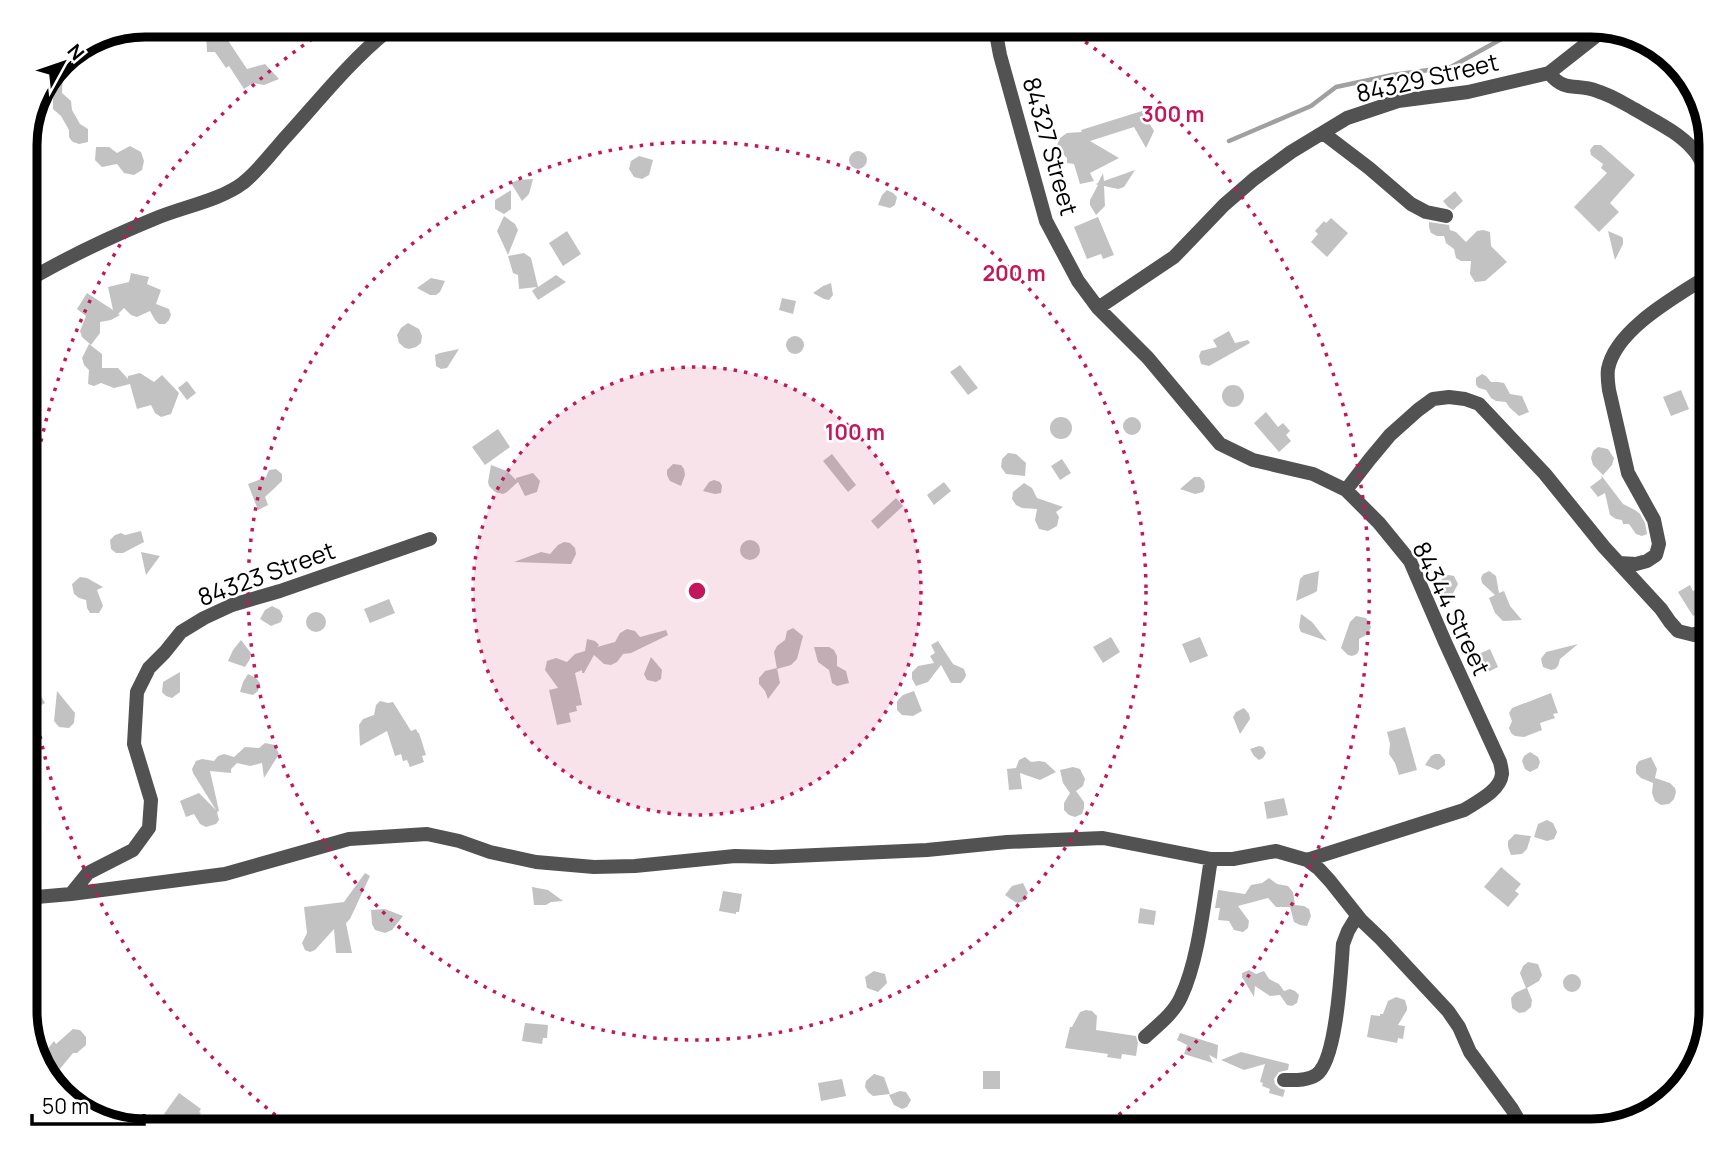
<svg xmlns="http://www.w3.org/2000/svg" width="1736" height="1156" font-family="Manrope,sans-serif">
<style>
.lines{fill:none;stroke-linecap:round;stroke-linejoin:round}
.stream{stroke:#a0a0a0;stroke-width:4.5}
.building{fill:#c2c2c2}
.street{stroke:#525252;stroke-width:14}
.ring{fill:none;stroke:#c2185b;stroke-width:3.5;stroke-dasharray:3.5 7}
.labels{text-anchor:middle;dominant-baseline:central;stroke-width:5;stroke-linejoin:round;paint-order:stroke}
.street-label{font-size:24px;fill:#000;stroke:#fff}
.rim{fill:none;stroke:#000;stroke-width:9}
.centre{fill:#c2185b;stroke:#fff;stroke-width:3.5}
.ring-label{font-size:21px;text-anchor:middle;font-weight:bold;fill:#c2185b;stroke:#fff;stroke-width:5;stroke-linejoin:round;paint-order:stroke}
</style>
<rect width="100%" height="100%" fill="#fff"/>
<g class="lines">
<!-- stream -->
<path class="stream" d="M1229 141 1311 106 1336 87 1392 75 1451 67 1514 32 1520 25"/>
</g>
<!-- building -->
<path class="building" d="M1448 25V30L1413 39 1410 26Z
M206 33H223L247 69 265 64 279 79 264 85 253 83 244 89 229 66 226 68 215 52H207Z
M69 53 75 60V65L72 70 63 75 62 93 71 101 72 110 80 124 88 129V142L79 144 73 142 71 140 69 137V130L61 116 53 109V98L45 92 60 60Z
M1142 111 1154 131 1146 148 1134 127 1090 141 1119 158 1090 173 1094 181 1080 184 1074 164 1067 163V158L1058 149 1057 145 1060 138 1067 133 1082 132 1081 130Z
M1594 145H1601L1635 175 1610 203 1619 212 1599 232 1574 207 1607 173 1601 168 1603 164 1591 155 1590 150Z
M130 146 141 152 144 161 142 170 134 175 124 173 117 164 102 167 95 160 96 147H109L117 153Z
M849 160a9 9 0 1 1 18 0a9 9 0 1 1-18 0Z
M639 156 653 160 649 175 642 179 634 177 629 169 631 161Z
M1135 170 1124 187 1118 189 1104 186 1105 206 1096 215 1090 205V200L1098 185 1096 184 1098 183 1103 173 1104 181Z
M533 179 529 194 522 201 511 183 518 180Z
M511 190V209L504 214 495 209V200Z
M887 190 893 193 897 197 895 205 890 208 878 205 882 195Z
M1455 191 1463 201 1453 210 1448 207 1443 201Z
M504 216 515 224 518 230 508 255 497 231Z
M1098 217 1114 255 1103 259 1101 254 1087 259 1074 227Z
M1331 218 1348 233 1327 257 1311 242 1318 234 1315 231 1324 221 1326 223Z
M1429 222 1449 225 1450 230 1456 232 1466 242 1477 231 1483 230 1490 232 1491 246 1507 262 1485 281 1475 282 1470 274 1471 261H1461L1456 258 1454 249 1446 243 1444 236H1437L1431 233 1429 227Z
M567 231 581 254 563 266 549 243Z
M1608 231 1622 237 1623 239V244L1615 260Z
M524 253 531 258 538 287 556 275 566 282 538 300 532 291 537 287 519 289 518 275 513 273 508 256Z
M131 273 149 277 147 284 161 290 156 304 169 309 171 315 169 320 165 324H159L155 320 150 311 137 317 131 315 124 308 118 314 120 315 111 320 100 322V333L91 345 82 337 80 331 86 316 77 309 87 293 113 310 108 287 129 282Z
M431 278 445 281 440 292 436 295H430L417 288Z
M831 283 833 295 829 300 824 299 813 293 823 286Z
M782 298 796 301 793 314 779 310Z
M408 323 419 329 422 336 421 343 416 347 409 349 405 348 399 343 397 335 401 328Z
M1229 331 1235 343 1248 340 1250 343 1209 366 1201 364 1199 356 1201 351 1217 347 1213 340Z
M786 345a9 9 0 1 1 18 0a9 9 0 1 1-18 0Z
M89 344 102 354V368H118L128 379V376L140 373 154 382 162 375 179 393 171 414 161 417 155 413 151 405 137 409 130 384 114 388 101 383 94 386 88 384 89 370 84 365 82 358Z
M459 349 447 368 441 369 436 366 435 355 440 353Z
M960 365 978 388 968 395 950 372Z
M1482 374 1486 376 1491 382H1498L1504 383 1510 394 1522 396 1529 412 1519 416 1509 407 1506 402 1496 401 1491 398 1486 390 1479 388 1476 385V378Z
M187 381 196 393 187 400 178 388Z
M1222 396a11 11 0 1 1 22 0a11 11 0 1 1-22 0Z
M1681 390 1689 409 1671 416 1663 397Z
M1266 412 1278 427 1283 423 1290 431 1286 435 1291 441 1279 452 1254 423Z
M1123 426a9 9 0 1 1 18 0a9 9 0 1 1-18 0Z
M1050 428a11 11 0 1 1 22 0a11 11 0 1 1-22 0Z
M498 429 510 447 485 465 472 447Z
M1598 447 1608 449 1614 458 1612 465 1603 475 1593 465 1591 458 1593 451Z
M1008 453 1016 454 1026 463 1025 476 1006 474 1001 467 1002 459Z
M832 454 856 485 848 492 823 461Z
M1062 459 1071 473 1060 480 1051 466Z
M673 464 681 465 684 469 685 475 681 486 670 481 667 475V470Z
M491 465 507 471 516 480V478L533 473 540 481 537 492 525 496 518 482 507 492 503 494 495 492 489 486 488 482Z
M276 469 282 474V481L265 497 268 505 258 510 248 484 266 477 269 470Z
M1601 475 1623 504 1635 510 1640 514 1645 523 1647 534 1642 536 1636 534 1629 524H1623L1622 520 1616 519 1610 515 1605 493 1598 497 1590 487 1602 478Z
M1194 477H1200L1204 481 1205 487 1203 492 1195 494 1180 489Z
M714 480 720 482 722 486 721 493 715 494 703 491 709 482Z
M944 482 951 491 934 505 927 495Z
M1024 483 1032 488 1037 498 1063 507 1056 512 1059 517 1057 526 1048 531 1039 529 1035 520 1037 509 1022 508 1016 505 1012 499 1013 492Z
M1697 492 1712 497V513L1704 512 1700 508Z
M896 498 903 506 878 529 871 521Z
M141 531 144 542 123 553H116L111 549 110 540 115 535 121 533 125 535Z
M740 550a10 10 0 1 1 20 0a10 10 0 1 1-20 0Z
M564 542 570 543 575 548 576 554 571 564 514 562 541 552 550 554 558 545Z
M141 552 160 556 146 575Z
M1319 571 1317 591 1314 593 1296 601 1300 579 1304 575Z
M1489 571 1496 576 1499 593 1504 591 1510 606 1522 620 1503 621 1495 613 1489 598 1495 595 1482 583 1481 578 1483 574Z
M1449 575 1454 576 1458 584 1448 603 1440 584 1443 576Z
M80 577 87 578 103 587 97 590 103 606 99 613H90L87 608 86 600 79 598 74 594 72 584Z
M1690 585 1693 591 1697 589 1708 607 1693 616 1678 592Z
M389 599 395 613 370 623 364 609Z
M272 606 280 610 283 616 281 622 271 626 260 619 265 610Z
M306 622a10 10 0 1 1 20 0a10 10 0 1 1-20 0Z
M1301 614 1312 622 1327 641 1301 632 1299 627Z
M1356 616 1366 618 1371 627 1368 634 1359 639V650L1357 654 1352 656 1348 655 1341 648 1350 622Z
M793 628 803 636 797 659 791 665 777 669 774 652 777 646 785 640 787 631Z
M627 629 635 631 640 637 666 630 668 635 631 653 623 654 617 662 611 665 604 664 594 655 584 673H582V670L575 673 582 705 576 706 577 711 569 713 571 722 557 725 549 690 558 688 545 670 547 661 556 658 567 662 575 654 585 651 587 639 595 641 599 645 597 647 615 642 620 633Z
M1111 637 1120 652 1103 663 1093 647Z
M1200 637 1208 656 1190 663 1182 644Z
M241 640 251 653 250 659 245 667 228 661 233 650Z
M938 641 953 664 964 669 966 675 965 678 961 683H951L941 665 928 682 916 686 912 679V672L918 666 934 663 930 656 935 653 931 645Z
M1578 644 1560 659 1558 666 1555 669 1551 670 1543 667 1541 659 1546 652Z
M814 647H829L834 650 837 656V666L846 671 849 683 837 686 832 683 829 670 818 662Z
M1490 649 1498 667 1488 672 1479 654Z
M651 657 662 670 661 679 656 682 647 680 644 674Z
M777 668 780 683 768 699 765 691 759 684V678L765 671Z
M180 672V692L172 698 166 696 162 692 163 682Z
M248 674 256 678 260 683 258 691 253 695 240 692 243 682Z
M25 677 34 694 38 691 45 703 25 714Z
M57 691 75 713 74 723 69 728 59 727 54 721Z
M914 691 922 711 913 716 902 715 897 710V702L899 699 903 695Z
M1551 693 1558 713 1553 714 1555 718 1540 723 1542 730 1524 737 1515 736 1511 733 1509 728 1512 721 1509 713 1512 708Z
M380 701 388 703 393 702 411 731 416 729 418 733H419L426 755 422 756 424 762 410 767 407 760 403 761 401 754 395 756 387 731 360 746 359 725 363 719 374 715 376 705Z
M1244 708 1249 714 1250 719 1240 734 1233 717 1236 712Z
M1405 727 1417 770 1399 775 1395 763 1389 754 1390 744 1387 732Z
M265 743 275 745 279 754 264 778 262 763 250 766 237 763 231 769V773L210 771 219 811 217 812 219 820 216 824 206 827 200 824 194 814 186 817 180 801 199 793 216 810 193 773 192 769 196 761 202 759 214 761 218 756 224 754 234 757 245 747 259 748Z
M1259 746 1263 747 1266 753 1263 758 1259 760 1254 756 1250 749Z
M1530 752 1538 757 1540 762 1538 768 1530 772 1525 769 1522 761 1524 756Z
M1435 754H1440L1445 760V765L1438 770 1425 765 1431 756Z
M1025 757 1031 762 1039 761 1045 762 1056 772 1040 780 1020 773 1022 789 1009 790 1007 769 1016 768 1019 760Z
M1651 757 1657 769 1655 778 1670 783 1675 788 1676 792 1674 799 1669 804 1661 805 1655 801 1652 793 1653 783 1641 778 1636 773V766L1639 761Z
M1073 767 1080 769 1085 779 1083 786 1076 791 1084 802V808L1082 814 1075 817 1069 815 1064 810V803L1070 793 1063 783 1060 770Z
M1284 798 1288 815 1267 819 1264 802Z
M1547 820 1553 823 1557 832 1554 839 1547 841 1534 837 1538 824Z
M1515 834 1531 836 1527 849 1522 854 1511 855 1508 847V841Z
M1501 867 1521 884 1515 891 1519 894 1508 907 1484 887Z
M365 873 370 876 350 919 346 923 352 953H336L334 929 315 950 310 952 305 950 302 943 307 933 304 907 344 902Z
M1269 878 1277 884 1288 886 1293 892 1295 905 1304 906 1309 909 1311 916 1307 926 1300 925 1294 922 1290 907H1276L1268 898 1238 906 1249 921 1248 928 1243 932 1234 930 1229 921 1218 920 1220 908H1215L1218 890 1245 894 1251 885 1262 883Z
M1023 883 1028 893 1024 901 1018 903 1015 902 1005 895 1012 886Z
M532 887 548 890 563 901 551 902 546 905H534Z
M723 891 742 894 739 912H736V914L719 911Z
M1140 908 1156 911 1154 925 1138 923Z
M385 909 403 916 392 930 385 933 375 930 372 924 371 910Z
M1528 962 1538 964 1542 975 1539 981 1527 988 1532 1000 1531 1007 1525 1012 1519 1013 1512 1008 1511 998 1515 993 1526 988 1520 973 1523 966Z
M1249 970 1256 974 1264 971 1269 979 1279 984 1284 991 1290 989 1295 991 1299 995 1297 1003 1292 1006 1287 1005 1280 995 1270 996 1255 986 1254 997 1242 977V973Z
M874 971 885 974 887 983 878 992 867 988 865 977Z
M1563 983a9 9 0 1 1 18 0a9 9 0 1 1-18 0Z
M1396 997 1405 1000 1407 1007V1010L1398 1025 1405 1026 1403 1039 1398 1038 1397 1043 1367 1037 1371 1015 1380 1016V1014H1383L1388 1001Z
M1086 1010 1092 1011 1097 1016 1096 1030 1136 1036 1138 1043 1136 1056 1122 1054 1121 1059 1107 1057 1108 1054 1065 1048 1070 1027H1072L1080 1012Z
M525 1023 548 1025 547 1038H543L542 1044 522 1041Z
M73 1029 80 1030 86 1037V1045L77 1053H73L50 1081 40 1071 38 1061 54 1041 56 1044Z
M1180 1033 1218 1045 1217 1059 1209 1055 1213 1063 1184 1054 1187 1045 1177 1040Z
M1241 1052 1289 1064 1288 1070 1279 1072 1274 1079 1275 1084 1279 1088 1285 1090 1283 1097 1269 1093 1270 1089 1262 1086 1263 1083 1260 1082 1265 1064 1244 1070 1221 1060Z
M983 1071H1000V1089H983Z
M874 1074 884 1077 890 1094 873 1096 868 1092 865 1087 866 1081Z
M842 1079 846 1096 821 1101 818 1083Z
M900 1091 906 1092 911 1100 907 1107 902 1109 894 1105 889 1095Z
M179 1093 201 1109 199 1112 201 1113 188 1131 164 1114Z"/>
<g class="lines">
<!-- street -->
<path class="street" d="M995 28 1000 55 1046 221 1078 281 1098 308 1148 358 1220 444 1253 460 1313 474 1346 490 1379 523 1410 561 1445 642 1500 762C1501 766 1502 770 1502 774 1500 791 1478 801 1464 810L1307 860
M1549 73C1565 93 1576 83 1597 91 1611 95 1623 103 1636 110 1656 122 1678 132 1693 149 1703 160 1707 175 1711 188
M1323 133 1369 168 1411 204 1426 212 1446 216
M25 282C66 258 110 237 154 219 182 207 219 201 243 183 259 170 270 155 283 140 317 103 348 63 386 32
M1098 308 1174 257 1224 205 1254 179 1291 152 1347 118 1398 101 1468 92 1549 73 1605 29
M1346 490 1370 459 1390 435 1418 410 1433 399 1449 397 1465 399 1479 404 1545 474 1604 547 1661 609 1670 622 1678 631 1694 635 1711 625
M1619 563 1636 564 1647 561 1656 555 1659 544 1654 520 1628 473 1609 390C1608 383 1607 376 1608 369 1616 328 1679 295 1711 274
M71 894 88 873 133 850 149 828 151 800 134 744 137 692 149 668 165 652 181 632 204 618 232 605 280 591 430 539
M25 898 71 894 225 874 349 839 427 834 459 841 490 852 536 862 594 867 635 866 735 856 772 857 927 850 1007 842 1103 838 1211 859H1233L1276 851 1307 860 1319 869 1330 881 1361 920 1381 939 1448 1011 1459 1027 1470 1052 1512 1109 1525 1131
M1145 1037C1158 1025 1174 1013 1181 997 1199 959 1204 901 1211 859
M1284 1080C1294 1080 1307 1081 1316 1075 1337 1061 1341 970 1343 944L1348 931 1357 916"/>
</g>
<!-- distance rings -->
<circle cx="697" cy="591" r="224" fill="#c2185b" fill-opacity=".12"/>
<g class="ring">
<circle cx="697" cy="591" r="224"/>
<circle cx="697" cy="591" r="449"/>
<path d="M292 1128A673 673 0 0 1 25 626M25 556A673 673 0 0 1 321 33M1068 30A673 673 0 0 1 1102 1128"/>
</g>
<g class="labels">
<!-- street labels -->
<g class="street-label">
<text transform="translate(1427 77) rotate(-13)">84329 Street</text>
<text transform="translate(1051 146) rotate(74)">84327 Street</text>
<text transform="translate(266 573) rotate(-20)">84323 Street</text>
<text transform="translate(1452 608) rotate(64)">84344 Street</text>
</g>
</g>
<!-- crop -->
<path d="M0 0H1736V1156H0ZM145 37H1591A108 108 0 0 1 1699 145V1011A108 108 0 0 1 1591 1119H145A108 108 0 0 1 37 1011V145A108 108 0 0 1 145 37Z" fill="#fff" fill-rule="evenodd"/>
<path class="rim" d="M145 37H1591A108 108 0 0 1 1699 145V1011A108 108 0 0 1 1591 1119H145A108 108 0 0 1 37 1011V145A108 108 0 0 1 145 37Z"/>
<circle cx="697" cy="591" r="10" class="centre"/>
<g class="ring-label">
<text x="1173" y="122">300 m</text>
<text x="1014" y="281">200 m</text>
<text x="855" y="440">100 m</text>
</g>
<!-- north arrow -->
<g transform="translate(63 63) rotate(50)" stroke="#ffffff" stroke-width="5" paint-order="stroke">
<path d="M0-5L12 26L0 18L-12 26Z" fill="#000000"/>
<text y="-10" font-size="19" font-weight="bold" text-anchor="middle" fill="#000000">N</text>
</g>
<!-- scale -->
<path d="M32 1114v10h112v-10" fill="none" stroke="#000000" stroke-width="3.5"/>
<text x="42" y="1114" font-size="21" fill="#000000" stroke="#ffffff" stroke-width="5" paint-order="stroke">50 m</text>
</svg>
